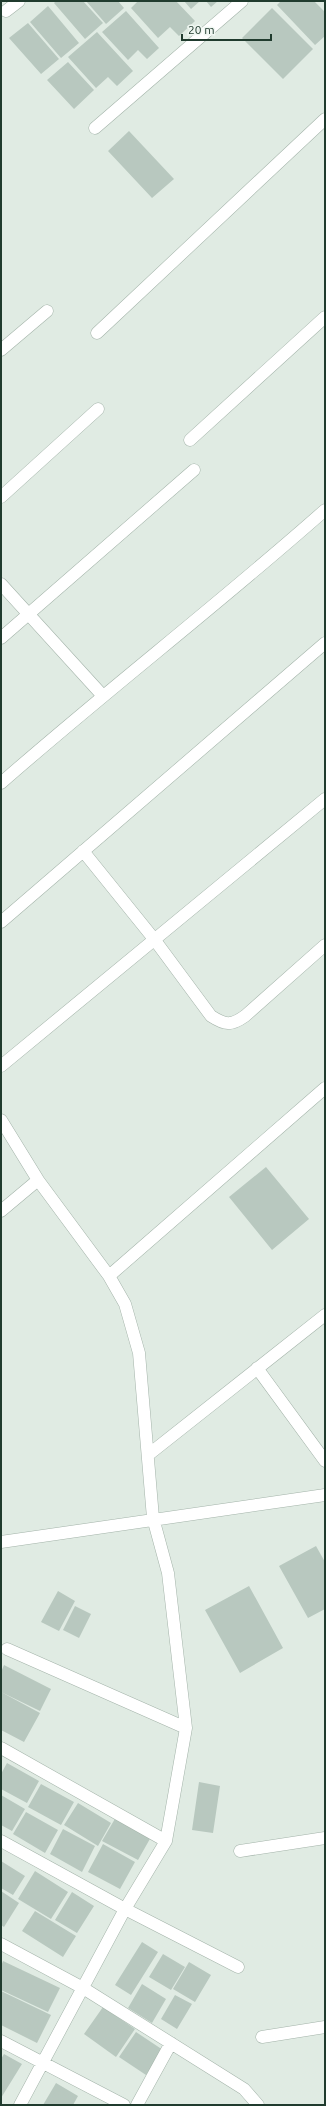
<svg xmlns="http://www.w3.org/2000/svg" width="326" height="2106" font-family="Ubuntu,sans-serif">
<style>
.building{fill:#b8c8bf}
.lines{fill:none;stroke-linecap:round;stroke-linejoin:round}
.minor-casing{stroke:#a3b3a9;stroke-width:13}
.minor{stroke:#fff;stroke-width:12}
</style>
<rect width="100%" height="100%" fill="#e0ebe3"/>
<!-- building -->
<path class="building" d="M56 1H83L103 23 85 39 54 3Z
M86 1H118L124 8 106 24Z
M138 1H176L195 21 179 36 170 27 158 38 131 8Z
M184 1H200L191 9Z
M206 1H218L211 7Z
M281 1H314L325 12V36L315 45 277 5Z
M48 6 79 43 61 58 30 22Z
M272 8 313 49 283 79 242 38Z
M126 11 159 48 147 59 138 50 128 60 102 32Z
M28 23 59 59 41 74 9 38Z
M97 32 133 71 117 86 108 77 96 88 68 57Z
M68 62 94 90 74 109 47 80Z
M129 131 174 179 152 198 108 151Z
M266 1167 309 1219 272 1250 229 1197Z
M316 1546 325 1562V1609L308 1618 279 1566Z
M249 1586 283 1648 240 1673 205 1610Z
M58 1591 75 1601 59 1631 41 1622Z
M75 1606 91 1614 79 1638 63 1630Z
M4 1665 51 1689 40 1711 1 1692V1672Z
M1 1692 40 1713 24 1742 1 1730Z
M7 1763 39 1781 27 1803 1 1789V1774Z
M199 1782 220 1786 213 1833 192 1830Z
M41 1784 74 1802 61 1825 28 1807Z
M1 1795 25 1809 12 1831 1 1825Z
M78 1803 111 1823 98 1846 64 1825Z
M26 1812 58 1830 45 1853 13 1834Z
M116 1817 151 1837 138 1860 102 1841Z
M63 1829 95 1846 82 1872 50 1854Z
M103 1844 135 1862 120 1889 88 1872Z
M1 1861 25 1876 13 1895 1 1888Z
M35 1871 68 1892 51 1919 18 1899Z
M1 1891 19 1903 4 1927 1 1925Z
M72 1892 94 1906 77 1933 55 1920Z
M35 1911 76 1936 63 1957 22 1931Z
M142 1942 158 1952 131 1995 115 1985Z
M163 1954 185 1967 171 1990 149 1977Z
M3 1961 60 1988 48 2012 1 1990V1966Z
M189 1962 211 1975 195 2002 173 1989Z
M142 1984 166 1999 152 2023 128 2008Z
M1 1991 51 2015 37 2043 1 2025Z
M175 1995 192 2004 177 2029 161 2019Z
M103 2007 135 2029 116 2057 84 2034Z
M136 2032 163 2050 146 2075 119 2057Z
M4 2054 22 2064 1 2098V2059Z
M56 2083 78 2096 73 2105H43Z"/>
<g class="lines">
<!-- minor casing -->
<g class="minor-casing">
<path id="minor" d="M6 11 19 1
M95 128 242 1
M97 333 325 119
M1 350 47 311
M190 440 325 317
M1 497 98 409
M1 584 103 696
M1 638 194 470
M1 783C107 690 219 604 325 510
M83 851 154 939 211 1016C225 1025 231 1026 245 1016L325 945
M1 922 325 643
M1 1066 325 799
M1 1120 38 1180 109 1276 125 1304 139 1353 153 1518 168 1573 186 1728 166 1841 125 1909 20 2105
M1 1211 38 1180
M109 1276 325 1088
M257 1368 325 1461
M148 1455 325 1315
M1 1542 325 1495
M7 1649 186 1728
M1 1748 166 1841
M1 1841 125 1909 238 1967
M240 1851 325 1838
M1 1944 83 1988 244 2089 258 2105
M262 2037 325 2027
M1 2041 124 2105
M137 2105 171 2043"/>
</g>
<!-- minor -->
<use href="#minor" class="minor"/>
</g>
<!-- border -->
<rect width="326" height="2106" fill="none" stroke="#203b2e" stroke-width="4"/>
<!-- scale -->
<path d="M182 34v6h89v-6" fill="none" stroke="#203b2e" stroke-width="2"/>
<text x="188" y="34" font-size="12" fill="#203b2e" stroke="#f0f7f2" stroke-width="3" paint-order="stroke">20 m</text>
</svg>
